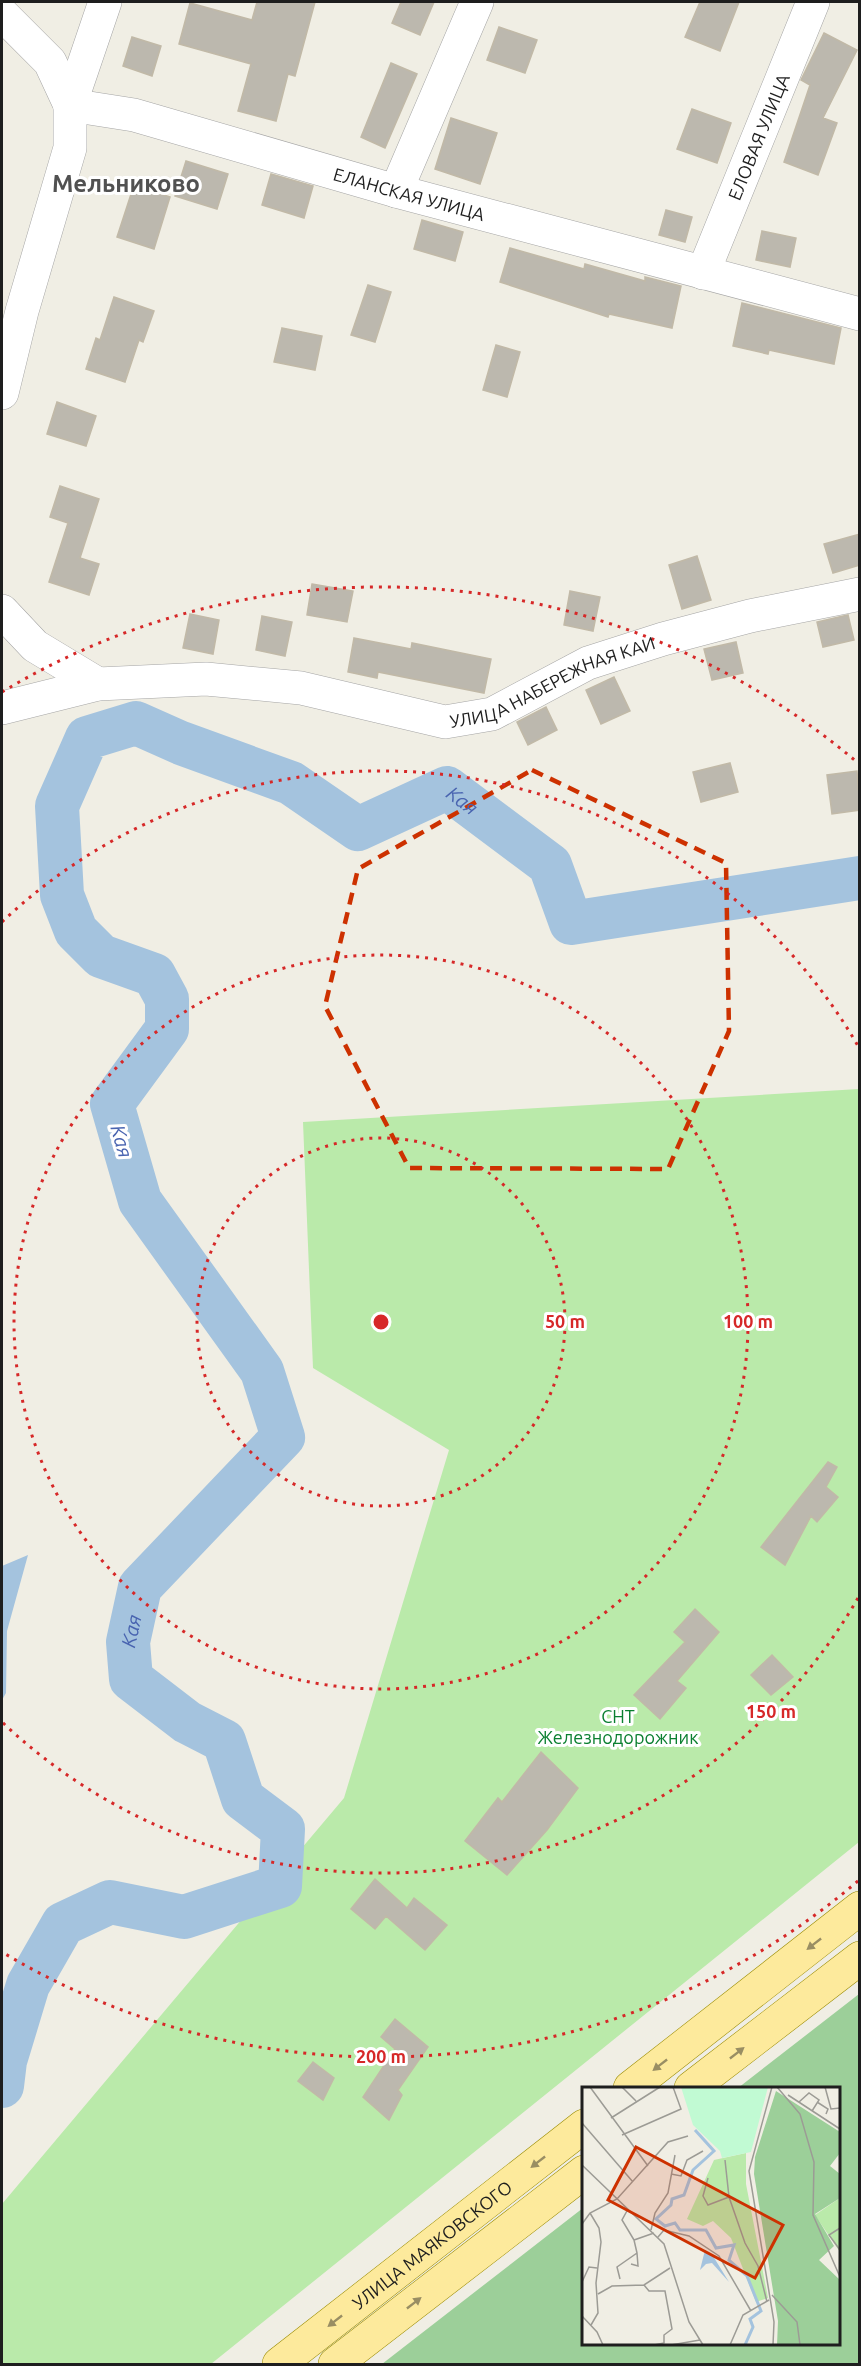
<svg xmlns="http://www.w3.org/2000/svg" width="861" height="2366" font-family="Ubuntu,sans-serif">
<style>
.grass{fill:#baeaaa}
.forest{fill:#9ccf99}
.water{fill:#a4c3de}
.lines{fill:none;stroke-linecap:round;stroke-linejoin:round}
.river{stroke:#a4c3de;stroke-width:44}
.building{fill:#bcb8ae;stroke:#c1b9a7;stroke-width:1.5}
.minor-casing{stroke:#a5a5a5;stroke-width:34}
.major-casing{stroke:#998b00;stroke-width:34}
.minor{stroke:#fff;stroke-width:33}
.major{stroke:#fdea9c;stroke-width:33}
.oneway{fill:#998e63}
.marked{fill:none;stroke:#cd3100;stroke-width:4.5;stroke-dasharray:12 8;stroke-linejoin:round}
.ring{fill:none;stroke:#d62828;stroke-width:3;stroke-dasharray:3 6}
.labels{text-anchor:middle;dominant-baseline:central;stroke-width:6;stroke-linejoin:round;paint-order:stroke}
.street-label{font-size:18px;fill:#1e1e1e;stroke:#fff}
.park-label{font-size:18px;fill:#0a7f30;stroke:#fff}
.water-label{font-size:20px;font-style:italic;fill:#4964b0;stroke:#fff}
.district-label{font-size:24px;font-weight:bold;fill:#515151;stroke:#fff}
.inset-river{fill:none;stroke:#a4c3de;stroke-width:3}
.inset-road{fill:none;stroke:#9c9b95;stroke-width:1.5}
.view{fill:#cd3100;fill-opacity:0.15;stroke:#cd3100;stroke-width:3}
.inset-edge{fill:none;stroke:#1e1e1e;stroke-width:3}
.centre{fill:#d62828;stroke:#fff;stroke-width:3}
.ring-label{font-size:18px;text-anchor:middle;font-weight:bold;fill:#d62828;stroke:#fff;stroke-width:6;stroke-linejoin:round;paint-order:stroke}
</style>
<rect width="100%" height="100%" fill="#f0eee4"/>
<!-- grass -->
<path class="grass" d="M859 1089V1842L211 2364H2V2204L344 1798 449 1450 313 1368 303 1122Z"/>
<!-- forest -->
<path class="forest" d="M859 1994V2364H382L583 2208 584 2344H838V2088H738Z"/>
<!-- water -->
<path class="water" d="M28 1555 7 1631 6 1693 2 1700V1566Z"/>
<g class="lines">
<!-- river -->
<path class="river" id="s1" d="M2 2086 5 2061 28 1985 63 1924 110 1902 184 1917 280 1886 283 1829 243 1799 224 1741 187 1722 131 1679 128 1642 140 1587 283 1437 262 1371 140 1201 112 1104 167 1029V999L154 975 101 956 76 931 62 895 57 806 87 738 136 723 181 743 291 783 358 829 447 788 550 865 571 923 860 878"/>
</g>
<!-- building -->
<path class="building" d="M257 2H315L295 76 288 74 276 121 238 111 251 64 179 44 190 3 252 20Z
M401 2H434L420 35 392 23Z
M700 2H739L720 51 685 37Z
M499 27 537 40 525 73 487 60Z
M824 33 857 50 823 118 837 123 818 175 784 162 810 85 801 80Z
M132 37 161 46 152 76 123 66Z
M391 63 417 74 385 148 361 137Z
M692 109 731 123 717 163 677 149Z
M451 118 497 133 480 184 435 169Z
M186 161 228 174 217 209 175 196Z
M271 174 313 186 304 218 262 205Z
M134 185 170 197 154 249 117 237Z
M666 210 692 217 685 242 659 235Z
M422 220 463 232 455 261 414 249Z
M762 231 796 238 790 267 756 260Z
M510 248 584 269 585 264 645 281V277L681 286 672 328 609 314 608 317 500 282Z
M368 285 391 292 375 342 351 335Z
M114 297 154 311 143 342 139 340 125 382 86 369 96 338 100 340Z
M742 303 841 328 834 364 769 350 768 354 733 346Z
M282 328 322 336 315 370 274 362Z
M496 345 520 352 507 397 483 390Z
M57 402 96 416 86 446 47 434Z
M60 486 99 499 80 558 99 564 89 595 49 582 68 523 50 517Z
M860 534V565L833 573 824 544Z
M697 556 711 600 682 609 669 565Z
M312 584 353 591 347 622 307 615Z
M570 591 600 597 593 631 564 625Z
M190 614 219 620 213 654 183 648Z
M848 615 854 640 823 647 817 622Z
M262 616 292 622 285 656 256 650Z
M354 638 411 649 412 643 491 659 484 693 378 672 377 678 348 672Z
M736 642 743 673 712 680 704 649Z
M614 677 630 711 601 724 586 690Z
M546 707 557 730 528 745 517 722Z
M730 763 738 792 701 802 693 772Z
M857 771 860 810 832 814 827 775Z
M828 1462 837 1467 826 1487 838 1497 817 1522 811 1516 785 1565 761 1547Z
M695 1609 719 1632 677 1681 686 1688 660 1719 634 1695 685 1642 674 1632Z
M772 1655 793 1677 771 1695 751 1675Z
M541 1752 578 1788 547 1830 507 1875 465 1841 498 1798 502 1802Z
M375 1879 407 1908 414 1898 447 1925 425 1950 386 1916 375 1929 351 1909Z
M395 2019 428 2047 398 2090 402 2095 389 2120 363 2097 395 2049 381 2037Z
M313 2062 334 2078 323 2100 298 2081Z"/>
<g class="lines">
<!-- minor casing -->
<g class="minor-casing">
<g id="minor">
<path d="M2 14 50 62 70 105"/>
<path id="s2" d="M70 105 134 115 396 191 860 314"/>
<path d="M396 191 477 2"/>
<path id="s3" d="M703 273 813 2"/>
<path d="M2 393 22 311 70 148V105L105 2"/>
<path d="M2 611 35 646 98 684"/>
<path id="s4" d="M2 708 98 684 206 679 301 688 445 722 492 714 588 663 663 639 750 616 860 594"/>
</g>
</g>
<!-- major casing -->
<g class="major-casing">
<g id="major">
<path d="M630 2088 860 1908"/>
<path d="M691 2088 860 1958"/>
<path id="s5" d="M279 2364 584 2126"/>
<path d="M335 2364 584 2172"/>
</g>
</g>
<!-- minor -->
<use href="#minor" class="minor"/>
<!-- major -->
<use href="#major" class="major"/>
</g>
<!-- one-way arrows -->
<defs><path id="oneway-solid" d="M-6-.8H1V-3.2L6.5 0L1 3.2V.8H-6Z" transform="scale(1.5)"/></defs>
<g class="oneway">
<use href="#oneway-solid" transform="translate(814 1944) rotate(142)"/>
<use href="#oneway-solid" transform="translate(737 2053) rotate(-38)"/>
<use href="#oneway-solid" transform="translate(660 2065) rotate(142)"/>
<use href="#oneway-solid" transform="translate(538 2162) rotate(142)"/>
<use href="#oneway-solid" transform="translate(414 2303) rotate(-38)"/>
<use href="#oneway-solid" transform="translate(335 2321) rotate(142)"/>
</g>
<!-- marked area -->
<path class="marked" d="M532 770 726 863 729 1031 668 1169 409 1168 325 1006 358 869Z"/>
<!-- distance rings -->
<g class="ring">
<circle cx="381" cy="1322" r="184"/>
<circle cx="381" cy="1322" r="367"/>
<path d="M858 1598A551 551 0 0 1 2 1722M2 922A551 551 0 0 1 858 1046"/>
<path d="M858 1881A735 735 0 0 1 2 1952M2 692A735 735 0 0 1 858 763"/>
</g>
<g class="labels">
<!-- street labels -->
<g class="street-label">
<text stroke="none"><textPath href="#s3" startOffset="147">ЕЛОВАЯ УЛИЦА</textPath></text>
<text stroke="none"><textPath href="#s2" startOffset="351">ЕЛАНСКАЯ УЛИЦА</textPath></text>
<text stroke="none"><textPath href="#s4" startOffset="566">УЛИЦА НАБЕРЕЖНАЯ КАИ</textPath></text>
<text stroke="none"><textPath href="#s5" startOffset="194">УЛИЦА МАЯКОВСКОГО</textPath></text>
</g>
<!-- park labels -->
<g class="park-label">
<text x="618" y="1716">СНТ<tspan x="618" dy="21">Железнодорожник</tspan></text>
</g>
<!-- water labels -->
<g class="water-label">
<text stroke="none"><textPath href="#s1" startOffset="2224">Кая</textPath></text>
<text transform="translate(122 1141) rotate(74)">Кая</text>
<text stroke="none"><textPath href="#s1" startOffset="732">Кая</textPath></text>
</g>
<!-- district labels -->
<g class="district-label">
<text x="126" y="183">Мельниково</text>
</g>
</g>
<!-- overview -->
<g transform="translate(582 2087)">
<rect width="258" height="258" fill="#f0eee4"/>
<path d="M164 66V97L186 211 174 215 149 151 131 134 121 139 105 132 132 73ZM258 111V165L233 128Z" fill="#baeaaa"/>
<path d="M194 4 258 45V66L248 79 258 87V111L233 127 252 159 237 173 258 193V258H195L196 234 172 87 173 70Z" fill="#9ccf99"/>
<path d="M99 0H186L169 65 140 71 138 64 111 38Z" fill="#c1fad3"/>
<path d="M123 163 131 169 147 195 130 176 124 177 118 183Z" fill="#a4c3de"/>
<path class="inset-river" d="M113 43 132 64 111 83 102 108 90 112 89 118 74 132 83 139 93 136 98 143H124L134 161 152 158 147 173 165 189 179 224 168 232 171 240 163 258"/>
<path class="inset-road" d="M8 0 66 79M40 0 54 14M190 0 167 84 192 235 191 258M195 0 218 27 232 75 231 128 258 190M243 0 249 22 258 21M206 8 258 42M217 15 227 6 237 13 230 24M235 15 246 22 244 27M29 31 78 0M0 36 51 95M40 48 99 22 91 0M143 73 147 110 163 156 176 179 185 215M0 78 82 157 107 235 121 258M89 87 99 89 105 73 121 64M126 91 121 109 126 118 147 110M46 122 40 133 52 153 72 146M8 126 17 141 19 155 14 196 16 226 9 238M0 137 8 126 35 112 86 55 106 49M258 141 247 148 258 163M69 143 73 126 86 106 93 68M76 150 82 143 107 149 137 169 169 224M49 177 56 179 55 166M38 192 35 180 55 166 52 153M0 195 7 180 15 181M62 198 67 204H83L90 242 82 248V256L72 258M16 207 30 199 62 198 88 181M190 208 215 235 218 258M0 229 15 245 21 258M89 258 118 253M148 258 161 228 187 213"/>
<path class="view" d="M54 60 201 138 173 191 26 113Z"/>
<rect width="258" height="258" class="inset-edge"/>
</g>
<circle cx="381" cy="1322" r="9" class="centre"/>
<g class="ring-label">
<text x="565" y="1328">50 m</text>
<text x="748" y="1328">100 m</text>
<text x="771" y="1718">150 m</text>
<text x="381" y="2063">200 m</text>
</g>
<!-- border -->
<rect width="861" height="2366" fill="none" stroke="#1e1e1e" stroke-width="6"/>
</svg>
